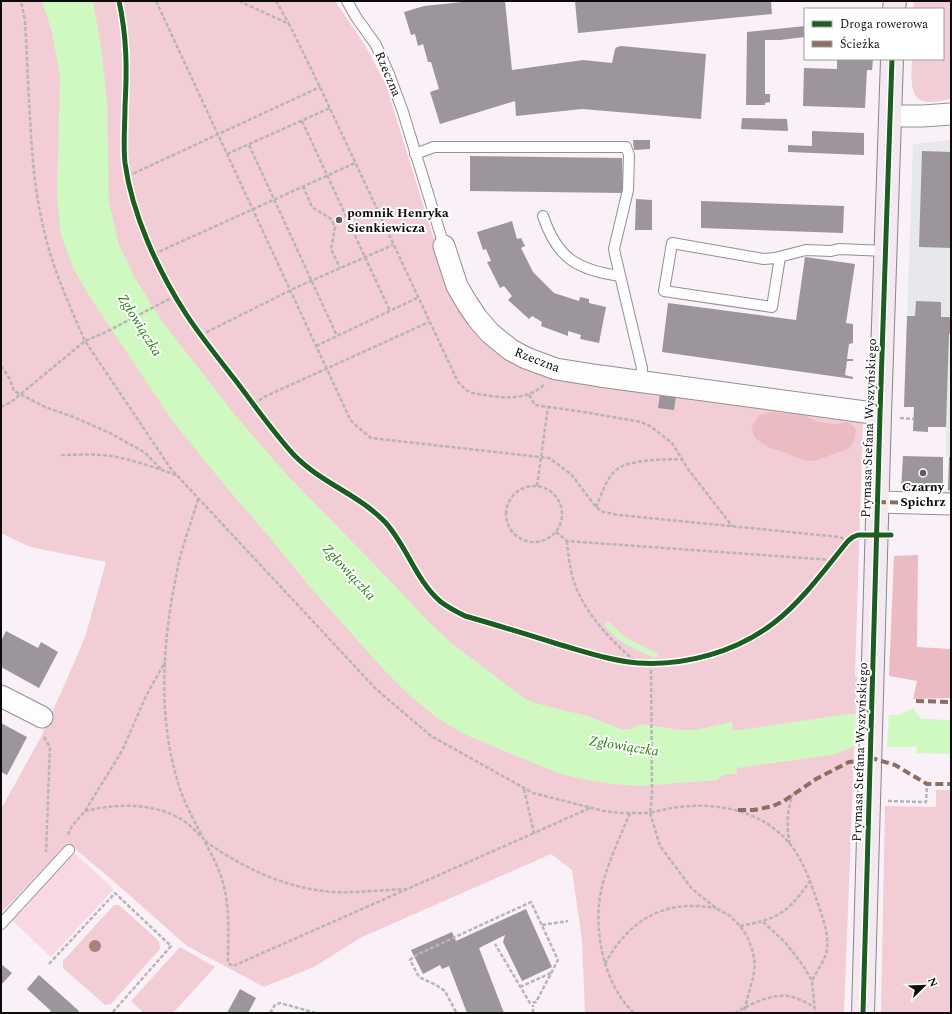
<svg xmlns="http://www.w3.org/2000/svg" width="952" height="1014" font-family="Spectral,serif">
<style>
.industrial{fill:#e7e8ec}
.green{fill:#f3cdd5}
.forest{fill:#ecbbc1}
.pitch{fill:#f7d8e3}
.water{fill:#d0f8c1}
.pier{fill:#faf0f8}
.lines{fill:none;stroke-linecap:round;stroke-linejoin:round}
.stream{stroke:#d0f8c1;stroke-width:6}
.building{fill:#9c969c}
.lane-casing{stroke:#938f92;stroke-width:12}
.street-casing{stroke:#938f92;stroke-width:23}
.secondary-casing{stroke:#8a8589;stroke-width:24}
.path{stroke:#b7b5b7;stroke-width:2.5;stroke-dasharray:4 2;stroke-linecap:butt}
.lane{stroke:#fefdfe;stroke-width:10}
.street{stroke:#fefdfe;stroke-width:21}
.secondary{stroke:#f4e8f1;stroke-width:22}
.quiet{stroke:#8d6e63;stroke-width:4;stroke-dasharray:8 4;stroke-linecap:butt}
.cycleway-casing{stroke:#fff;stroke-width:8}
.cycleway{stroke:#1b5e20;stroke-width:5}
.tree{fill:#ab807c}
.poi-dot{fill:#5f5c5f;stroke:#fff;stroke-width:1.5}
.labels{text-anchor:middle;dominant-baseline:central;stroke-width:4;stroke-linejoin:round;paint-order:stroke}
.street-label{font-size:13px;fill:#0c0c0c;stroke:#fff}
.poi-label{font-size:13px;font-weight:bold;fill:#0c0c0c;stroke:#fff;text-anchor:start}
.water-label{font-size:14px;font-style:italic;fill:#21840c;stroke:#fff}
</style>
<rect width="100%" height="100%" fill="#faf0f8"/>
<!-- industrial -->
<path class="industrial" d="M951 140V491L948 490 949 457H946V408L904 407 913 144Z"/>
<!-- green -->
<path class="green" d="M1 1H335L365 45 386 85 445 275 505 353 863 422 855 676 857 677 844 1013H585L582 941 572 870 551 854 360 938 314 967 264 987 187 946 112 880 68 843 1 913V809L41 737 75 661 86 634 106 562 30 547 1 533Z
M914 1H951V99C944 100 936 102 929 102 907 102 912 74 912 59H943V9H914Z
M936 790H951V1013H881L885 806 936 807Z
M114 905H119L159 941 160 949 111 1004 105 1005 63 968V961Z
M180 947 215 967 173 1013H144L131 1001Z"/>
<!-- forest -->
<path class="forest" d="M773 412 804 415 818 422 834 424 848 422 856 429 854 441 848 449 814 461 803 460 783 452 769 448 755 438 751 428 759 415Z
M918 555 917 647 951 649V698L913 699 917 681 889 676 894 556Z"/>
<!-- pitch -->
<path class="pitch" d="M74 853 114 889 51 957 12 920Z"/>
<!-- water -->
<path class="water" d="M42 1H93L101 47 107 100 109 202 119 245 135 278 161 320 235 415 288 476 376 566 428 621 449 641 527 700 546 706 588 716 621 729H629L641 724 680 730H695L732 722 733 731 847 714 900 715 913 708 921 719 951 720V754L916 753 917 747H853L832 755 737 768V774C729 774 721 774 717 780L641 786 613 784 587 780 560 774 466 735 437 718 407 693 385 671 310 587 271 539 222 482 171 419 90 297 74 270 61 235 57 197 60 77 52 32Z"/>
<!-- pier -->
<path class="pier" d="M856 712 889 713 887 749H855Z"/>
<g class="lines">
<!-- stream -->
<path class="stream" d="M608 625C622 642 636 646 655 655"/>
</g>
<!-- building -->
<path class="building" d="M472 1H505L512 70 583 60 612 63 615 49 617 47 621 46 706 54 701 119 582 109 516 116 515 101 440 124 430 92 439 89 431 62H428L423 44 418 46 415 34 411 35 404 12 424 6Z
M575 1H771L772 14 578 33Z
M805 26V37L780 40H765V94H770V102L765 103V105H746L747 32Z
M837 59H873L872 70H867L865 108 803 106 804 68 837 69Z
M742 118 787 119 788 131 741 129Z
M812 131 864 133V155L788 152V145L812 146Z
M633 140H650V149L634 150Z
M922 151 951 152V248L919 247Z
M470 156 622 158 623 193 470 191Z
M636 199 652 200V230H635Z
M701 201 844 206 843 233 701 228Z
M512 221 517 239 521 238 525 246 521 248 533 272 554 293 579 301 580 297 589 299V303L606 307 599 343 580 339 581 335 568 331V336L541 326 542 322 532 316 529 319 508 300 512 296 504 286 500 288 487 262 491 261 486 249 483 250 477 232Z
M805 257 855 264 846 323 853 324V343L849 344 847 359H853V361H847L845 375 853 377V379L662 352 668 303 796 320Z
M916 301 941 302V317H951V334H949L946 427H928V432L913 431 914 407H904L907 316H915Z
M660 394 676 396 674 410 658 408Z
M903 456 943 457V491L901 490Z
M949 457H951V491L948 490Z
M6 631 38 648 41 642 58 652 39 688 1 667V641Z
M1 723 27 737 7 775 1 772Z
M526 909 552 967 522 981 503 942 505 935 479 948 504 1013H467L449 966 442 969 440 965 423 974 411 950 452 932 456 941Z
M1 964 12 973 1 985Z
M39 975 79 1011 78 1013H49L51 1011 27 989Z
M240 989 256 998 248 1013H227Z"/>
<g class="lines">
<!-- lane casing -->
<g class="lane-casing">
<path id="lane" d="M347 1 356 17 376 45 389 74 403 112 444 246
M415 154 434 147H626L629 155 628 190 614 249 615 254 642 368 641 382
M543 216C557 258 577 270 620 276
M780 257 772 307 664 291 672 243 764 259 775 258 806 250 831 251 839 249 886 251
M1 924 69 850"/>
</g>
<!-- street casing -->
<g class="street-casing">
<path id="street" d="M890 116H923L951 114
M444 246 457 286 467 303 477 318 490 333 511 350 526 358 556 369 600 376 880 414
M878 502 951 504
M1 696 42 717"/>
</g>
<!-- secondary casing -->
<g class="secondary-casing">
<path id="secondary" d="M894 9 895 1
M863 1013 880 414 892 59"/>
</g>
<!-- path -->
<path class="path" d="M156 1 350 419 353 423 371 438 549 458 571 474 596 507 603 512 619 515 840 537 848 541
M239 1 289 24 320 87 458 382 466 390 472 393C498 397 523 403 544 385
M276 1 289 24
M302 121 390 311
M249 145 337 336
M227 154 330 108
M128 176 320 87
M303 186 312 207 331 219 335 227 331 249 340 268
M154 254 355 163
M175 296 106 332 85 341 171 469 376 689 431 736 533 793 604 811 621 813H650L660 846 692 889 716 908 730 916 740 926 747 936 753 952 755 965 753 978 745 1007V1013
M201 335 297 287 393 245
M316 346 417 298
M1 366 10 379 14 391 45 407 71 416 110 433 144 452 162 470
M529 395 535 405 584 412 641 422 650 426 672 443 688 469 732 526
M254 404 264 397 429 322
M1 407 11 402 85 341C68 302 50 263 42 221 34 187 32 153 30 118 28 86 27 54 25 21L21 1
M900 418 914 419
M61 455C79 455 98 453 116 457 137 461 156 468 176 475
M537 486 548 407
M506 514a28 28 0 1 1 56 0a28 28 0 1 1-56 0Z
M198 499C192 520 184 541 179 562 163 635 156 714 179 786 189 816 207 842 219 871 231 900 228 933 228 963L233 966 534 833
M596 507C601 496 605 482 613 473 626 458 663 460 682 459
M556 532 567 541 832 560
M567 541C568 552 569 563 572 575 581 610 610 640 637 663
M651 664 652 795 650 813C701 798 766 804 797 854 805 867 810 881 815 895 821 914 831 935 826 954 823 963 816 972 812 981
M44 737 50 747 46 852
M524 789 534 833 590 808
M888 801 926 802 927 784
M85 811C118 803 160 802 188 824 193 828 197 833 201 837
M630 813C620 837 608 862 602 887 592 927 603 984 634 1013
M68 835 72 826 85 811 122 751 146 696 165 662
M205 841C243 868 285 888 332 892 357 893 382 890 406 889
M790 844C786 826 787 811 793 794
M763 922 785 942 804 967 812 981 815 1013
M542 925 568 921
M740 926C778 919 788 913 810 881
M49 964 115 893 171 946 112 1013
M605 964C629 919 665 899 716 908
M520 987 551 973
M456 1012 445 991 436 985 419 977 410 960 414 956 531 902 558 960 536 1002 530 1003 495 944
M270 1013 275 1005 280 1003 316 1013
M533 1013V1005
M735 1013C750 1004 771 994 788 996 798 998 806 1002 814 1007"/>
<!-- lane -->
<use href="#lane" class="lane"/>
<!-- street -->
<use href="#street" class="street"/>
<!-- secondary -->
<use href="#secondary" class="secondary"/>
<!-- quiet -->
<path class="quiet" d="M878 502 951 504
M916 701 951 702
M738 810H754L773 806 784 801 816 779 849 762 875 759 895 765 927 784H951"/>
<!-- cycleway casing -->
<g class="cycleway-casing">
<path id="cycleway" d="M119 1C127 37 127 70 125 106 125 125 123 144 125 163 132 214 158 271 186 314 201 337 219 359 236 381 255 406 273 432 294 455 321 483 358 494 385 522 407 546 416 581 441 602 449 608 457 612 465 616 497 625 529 635 561 645 586 652 612 661 638 663 685 666 737 652 775 622 803 600 825 569 848 541L853 537 858 535H891
M863 1013 880 414 892 59"/>
</g>
<!-- cycleway -->
<use href="#cycleway" class="cycleway"/>
</g>
<!-- trees -->
<circle class="tree" cx="95" cy="946" r="6"/>
<!-- markers -->
<g class="poi-dot">
<circle cx="339" cy="220" r="4"/>
<circle cx="923" cy="473" r="4"/>
</g>
<g class="labels">
<!-- street labels -->
<g class="street-label">
<text transform="translate(388 74) rotate(67)">Rzeczna</text>
<text transform="translate(537 360) rotate(21)">Rzeczna</text>
<text transform="translate(869 428) rotate(-88)">Prymasa Stefana Wyszyńskiego</text>
<text transform="translate(860 752) rotate(-88)">Prymasa Stefana Wyszyńskiego</text>
</g>
<!-- poi labels -->
<g class="poi-label">
<text x="347" y="213">pomnik Henryka<tspan x="347" dy="15">Sienkiewicza</tspan></text>
<text x="923" y="487" text-anchor="middle">Czarny<tspan x="923" dy="15">Spichrz</tspan></text>
</g>
<!-- water labels -->
<g class="water-label">
<text transform="translate(140 325) rotate(58)">Zgłowiączka</text>
<text transform="translate(349 572) rotate(47)">Zgłowiączka</text>
<text transform="translate(624 746) rotate(9)">Zgłowiączka</text>
</g>
</g>
<!-- border -->
<rect width="952" height="1014" fill="none" stroke="#0c0c0c" stroke-width="4"/>
<!-- legend -->
<rect x="804" y="8" width="140" height="52" fill="#ffffff" stroke="#9e9e9e"/>
<rect x="812" y="21" width="20" height="6" fill="#1b5e20" stroke="#9e9e9e"/>
<text x="840" y="28" font-size="12" fill="#0c0c0c">Droga rowerowa</text>
<rect x="812" y="41" width="20" height="6" fill="#8d6e63" stroke="#9e9e9e"/>
<text x="840" y="48" font-size="12" fill="#0c0c0c">Ścieżka</text>
<!-- north arrow -->
<g transform="translate(924 986) rotate(67)" stroke="#ffffff" stroke-width="3" paint-order="stroke">
<path d="M0-3L7 15L0 10L-7 15Z" fill="#0c0c0c"/>
<text y="-6" font-size="11" font-weight="bold" text-anchor="middle" fill="#0c0c0c">N</text>
</g>
</svg>
